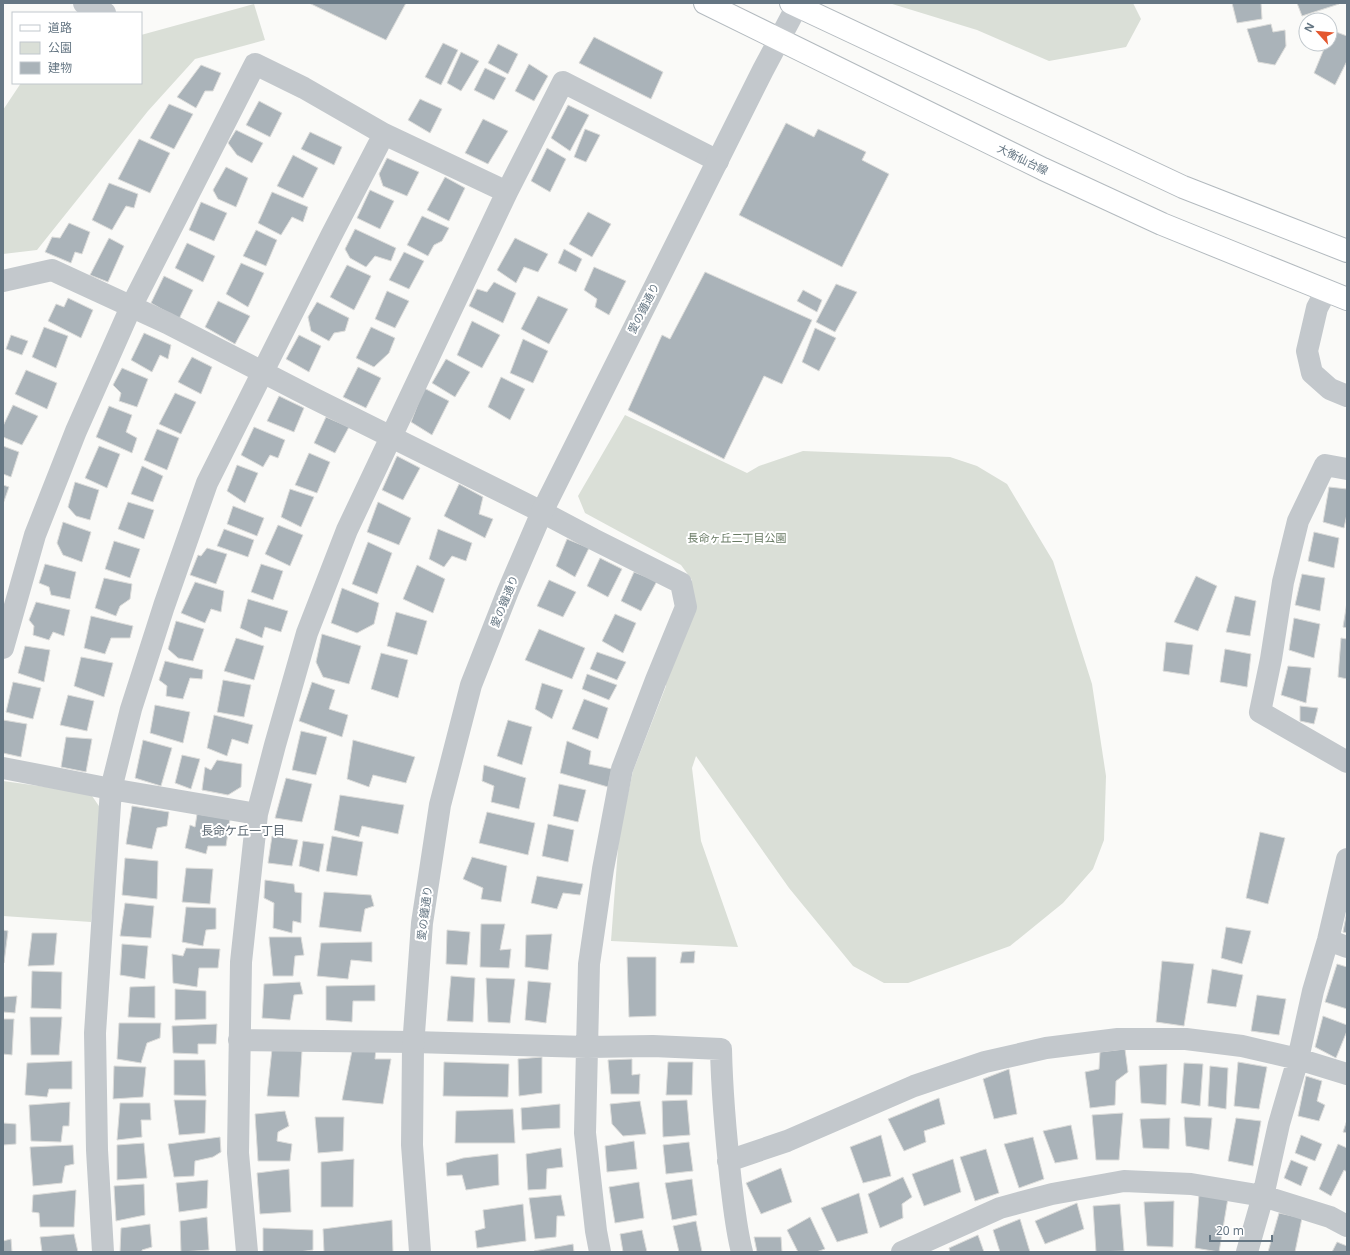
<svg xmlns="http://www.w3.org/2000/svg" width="1350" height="1255" font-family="'Noto Sans','Noto Sans JP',sans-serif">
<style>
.green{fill:#dadfd7}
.building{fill:#aab3b9;stroke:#dcdcda}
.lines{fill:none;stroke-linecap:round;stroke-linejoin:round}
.secondary-casing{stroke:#b3babf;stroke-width:24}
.minor{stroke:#c3c8cc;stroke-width:22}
.tertiary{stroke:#c3c8cc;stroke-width:22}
.secondary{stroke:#fff;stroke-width:22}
.labels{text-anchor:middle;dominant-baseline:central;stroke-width:4;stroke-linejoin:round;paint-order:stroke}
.street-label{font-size:11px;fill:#657683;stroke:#fff}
.park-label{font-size:11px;fill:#687a64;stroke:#fff}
.neighbourhood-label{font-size:12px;fill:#57646e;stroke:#fff}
</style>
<rect width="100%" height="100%" fill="#fafaf8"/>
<!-- green -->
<path class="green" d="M889 3H1133L1141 19 1126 47 1049 61 977 30Z
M254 4 265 40 195 59 148 111 37 250 3 254V110L21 83H141V35Z
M625 415 747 473 759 466 803 451 950 457 977 466 1007 484 1053 561 1092 684 1106 776 1104 840 1093 869 1063 903 1010 946 908 983H884L853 966 789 888 696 756 692 768 701 841 738 947 611 941 619 835 633 771 666 686V657L692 580 681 565 585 513 578 496Z
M3 781 90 793 103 812 91 922 3 916Z"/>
<!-- building -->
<path class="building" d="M309 3H406L386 40Z
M1232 3H1261L1262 19 1237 23Z
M1297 3H1339V4L1302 16Z
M1271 24 1273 32 1285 30 1286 46 1275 65 1258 62 1247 29Z
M1331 30 1347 36V61L1335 85 1314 73 1326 44H1330V33Z
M594 37 663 72 651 99 579 63Z
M443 43 458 50 441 85 425 77Z
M498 44 518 54 508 74 488 63Z
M461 52 479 61 461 91 447 83Z
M529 64 548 76 534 101 515 91Z
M201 65 221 73 213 91H205L196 108 177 97Z
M485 68 506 78 494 100 474 90Z
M420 99 442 109 430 133 408 120Z
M259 101 282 113 270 137 246 125Z
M169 104 193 114 174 149 150 138Z
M568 105 589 115 570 151 551 138Z
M483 119 508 131 488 164 465 153Z
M786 123 814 137 818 129 866 152 862 160 889 174 842 267 739 215Z
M585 129 600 135 586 162 574 157Z
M236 130 263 143 252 163 237 155 228 143Z
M310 132 342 147 334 165 301 149Z
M139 139 170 153 150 193 118 179Z
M547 148 566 159 550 192 531 181Z
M293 155 318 168 303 198 277 186Z
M387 158 419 172 407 196 383 186 379 174Z
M226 167 248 178 236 207 218 199 213 190Z
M445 177 465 188 449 221 427 210Z
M109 183 138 194 134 208 126 206 112 230 92 220Z
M370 190 394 201 380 229 357 218Z
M272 192 308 207 303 222 292 217 281 235 258 223Z
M201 202 227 213 214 241 189 230Z
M588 212 611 224 592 257 569 244Z
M422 216 449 228 442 241 434 245 428 256 407 245Z
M69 223 90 232 82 254 75 252 71 263 45 252 52 237 60 238Z
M355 229 396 248 391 261 375 256 366 267 350 258 345 249Z
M256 230 277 240 266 266 243 256Z
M109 238 124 246 108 282 90 275Z
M515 238 548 254 538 272 524 267 516 283 497 270Z
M187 243 215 256 203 282 175 268Z
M564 249 582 259 576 272 558 263Z
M404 252 424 261 409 289 389 280Z
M241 263 264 273 248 307 226 294Z
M347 265 371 276 354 310 330 297Z
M594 267 626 281 609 315 595 307 597 299 584 290Z
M705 272 812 320 782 384 764 376 724 459 628 410 662 335 670 339Z
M164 276 193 290 179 319 151 303Z
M494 282 516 293 503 323 469 306 477 289 487 292Z
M836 284 857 292 835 332 816 322Z
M803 290 822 300 817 312 797 301Z
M387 291 409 301 395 328 375 319Z
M538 296 568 309 549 344 521 329Z
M68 298 93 310 81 338 48 321 56 304 64 307Z
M218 301 250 316 235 344 205 327Z
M317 302 349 318 345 331 334 333 329 341 311 331 308 317Z
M472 321 500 335 482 368 457 355Z
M44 327 68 336 56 368 32 357Z
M371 327 395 338 389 353 374 367 356 358Z
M815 328 836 338 819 371 802 362Z
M144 333 171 345 168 359 160 355 152 372 131 360Z
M11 335 28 341 22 355 6 349Z
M299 335 321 346 309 372 286 359Z
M523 339 548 351 533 383 510 373Z
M192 357 212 367 201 394 178 382Z
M446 359 470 372 455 397 432 383Z
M358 367 381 378 366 408 343 397Z
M122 368 148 379 137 407 119 401 121 393 113 385Z
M26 370 57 383 47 409 15 394Z
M501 377 525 389 510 420 488 407Z
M424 388 449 401 432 435 411 422Z
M175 393 196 402 181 434 159 424Z
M279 396 304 408 294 432 267 421Z
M13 405 38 416 22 445 3 437V426Z
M109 406 132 415 126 432 137 438 132 453 96 437Z
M326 417 349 427 335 453 314 443Z
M254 427 285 440 278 458 270 455 263 467 241 455Z
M157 429 179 438 167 470 144 460Z
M3 446 19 452 11 477 3 474Z
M99 446 120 454 107 488 85 478Z
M309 453 330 462 317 493 295 485Z
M397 456 420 468 403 500 382 490Z
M237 465 258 473 245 503 227 491Z
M142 466 163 476 153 502 131 494Z
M75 482 99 490 90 520 76 516 68 507Z
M459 484 483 497 479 514 493 519 485 538 444 516Z
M3 485 9 487 3 504Z
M1329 487 1347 489V514L1344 528 1323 522Z
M290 489 314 497 301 527 281 517Z
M128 502 154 510 144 539 118 529Z
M378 502 411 518 399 545 367 532Z
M233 506 264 518 257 536 227 524Z
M63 522 91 532 82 562 63 555 57 543Z
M278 525 303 535 290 566 265 554Z
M224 529 254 540 248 557 217 546Z
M438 529 472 543 466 561 452 556 444 567 429 559Z
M1314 532 1339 538 1334 568 1308 561Z
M567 539 589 548 575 577 556 566Z
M114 541 140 549 130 578 105 569Z
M368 542 392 553 377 594 352 584Z
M207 548 227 554 216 584 190 575 198 555 201 556Z
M600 558 622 569 608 597 587 586Z
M45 564 76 572 70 599 51 595 49 587 39 583Z
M261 564 283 571 273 600 251 592Z
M417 565 445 579 433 613 403 599Z
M634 572 657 581 641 611 621 601Z
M1302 574 1325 578 1320 611 1295 605Z
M1196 576 1217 586 1198 631 1174 622Z
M104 578 132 584 130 599 120 606 116 616 95 608Z
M549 580 576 592 563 617 537 606Z
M195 582 224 591 221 612 211 609 205 623 181 613Z
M342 588 379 603 374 624 357 633 331 623Z
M1235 596 1256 601 1250 636 1226 632Z
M248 599 288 611 281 632 265 627 262 638 240 628Z
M36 602 70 610 64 636 53 632 49 640 33 635 34 626 29 620Z
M1347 602V628L1343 627Z
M396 612 427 621 417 655 387 646Z
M615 614 636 623 623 653 602 641Z
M91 616 133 626 130 638H111L105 654 84 648Z
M1294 618 1320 624 1314 658 1289 650Z
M176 621 204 629 193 661 178 658 168 649Z
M539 629 585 648 572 679 525 660Z
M322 634 361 646 349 684 323 677 316 662Z
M236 638 264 646 254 680 224 671Z
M1341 638 1347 639V679L1338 677Z
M1166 642 1193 645 1189 675 1163 671Z
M25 646 50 650 44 682 18 673Z
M1225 649 1251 654 1247 687 1220 682Z
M597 652 626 662 617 680 590 669Z
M381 653 408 660 398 698 371 689Z
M81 657 113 663 104 697 74 686Z
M165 661 203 670 202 679 190 678 183 699 166 696 167 686 159 680Z
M1288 666 1311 668 1306 703 1281 695Z
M587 674 617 685 609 700 582 689Z
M223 680 251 685 244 717 217 712Z
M13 682 41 688 33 719 6 712Z
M312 682 335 690 329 709 348 715 342 737 299 721Z
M542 683 563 690 552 719 535 709Z
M68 695 94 701 87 731 60 725Z
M584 699 608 708 598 739 572 729Z
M155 705 190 712 183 743 150 733Z
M1300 706 1318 708 1314 724 1300 721Z
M214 715 253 725 248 744 232 739 227 756 207 748Z
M3 720 27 724 21 757 3 753Z
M508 720 532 727 522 765 497 756Z
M301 731 327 737 316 775 292 770Z
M66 737 92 739 86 772 61 767Z
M143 740 172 748 161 786 135 778Z
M353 740 415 757 406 783 373 775 369 787 347 779Z
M567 741 591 751 589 764 612 769 608 787 560 773Z
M182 755 200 759 191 789 175 783Z
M217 760 242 764 241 787 228 795 202 790 205 767 211 770Z
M484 765 526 778 519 809 491 802 494 786 482 781Z
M286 778 312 784 302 822 275 818Z
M559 784 586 790 578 822 553 816Z
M340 795 404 805 398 834 362 826 359 837 334 830Z
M132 806 169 812 167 826 157 828 152 849 126 844Z
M487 812 535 823 528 855 479 843Z
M197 814 230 819 226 846H208L206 854 185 848 190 825 195 827Z
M548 824 574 830 568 862 542 856Z
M1260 832 1285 838 1268 904 1246 898Z
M272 836 298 840 292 866 268 863Z
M332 836 363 842 357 876 326 871Z
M303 841 324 844 319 872 299 866Z
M472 857 507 866 501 902 481 899 483 888 463 879Z
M125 858 158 861 157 899 122 895Z
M186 868 213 869 210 904 182 902Z
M537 876 583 884 580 895 563 893 557 909 531 903Z
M265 880 294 884 295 892 302 893 301 923 293 921 292 933 273 928 274 903 264 898Z
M324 892 371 895 374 906 365 909 361 932 319 927Z
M125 903 154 906 151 938 120 936Z
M186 907 216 908V929L206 930 203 946 182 942Z
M1347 911V933L1343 932Z
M481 924H505L500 950 511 949 509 968 480 967Z
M1226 927 1251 931 1242 964 1221 958Z
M3 930 8 931 4 963H3Z
M447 930 470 932 467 965 446 964Z
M32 933H57L54 965 28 966Z
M552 934 548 970 525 967 526 935Z
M269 937H301L304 955 295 956 293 976H273Z
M372 942V962L351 960 348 979 317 976 321 943Z
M122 944 148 946 145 979 120 975Z
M186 948 220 949 218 968H199L197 987 173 983 172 954 183 956Z
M695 951 694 963H680L682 952Z
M627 957H656V1016L629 1017Z
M1162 961 1194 964 1184 1026 1156 1022Z
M1337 964 1347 967V1009L1325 1002Z
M1212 969 1243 975 1236 1007 1207 1003Z
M32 971 62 972 61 1009 31 1008Z
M451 976 475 978 473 1022 447 1021Z
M486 978 515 979 510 1023 488 1022Z
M528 981 551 983 546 1023 525 1020Z
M300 982 303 994 294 995 290 1020 262 1018 264 984Z
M375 985V1001H353L352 1022 326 1020V986Z
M155 986V1018L128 1017 130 987Z
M175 989 206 991V1019L175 1020Z
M1257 995 1286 999 1279 1035 1251 1031Z
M17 996 15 1013 3 1012V997Z
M1323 1016 1347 1025V1031L1336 1058 1315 1047Z
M30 1017H62L59 1055H31Z
M3 1019H14L12 1055 3 1054Z
M119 1023H161L160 1038 147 1043 141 1063 117 1059Z
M217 1024 216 1044H198V1054L173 1053 172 1026Z
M353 1046 376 1048 375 1059H391L383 1104 342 1100Z
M272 1049 302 1051 299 1097 267 1096Z
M1125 1049 1128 1072 1116 1081 1115 1105 1090 1108 1085 1072 1099 1069 1100 1052Z
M542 1057V1093L519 1096 518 1059Z
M632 1059V1075L640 1074 639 1094H611L608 1060Z
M174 1060H205L206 1096 174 1095Z
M72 1061V1089H49L47 1097 25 1095 27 1063Z
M444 1062 509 1064 508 1097 443 1096Z
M668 1062H693L692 1095H666Z
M1238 1062 1267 1067 1259 1109 1234 1106Z
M1184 1063 1203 1064 1200 1106 1181 1103Z
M1167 1064 1166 1105 1141 1103 1139 1066Z
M114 1066 146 1067 143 1097 113 1099Z
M1210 1066 1228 1068 1226 1109 1208 1106Z
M1009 1069 1017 1114 994 1119 983 1079Z
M1306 1076 1322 1081 1317 1101 1325 1105 1319 1121 1298 1116Z
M939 1098 945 1124 924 1131 926 1142 904 1151 888 1119Z
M174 1100H206L205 1133 179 1135Z
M687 1100 690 1135 663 1137 662 1101Z
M640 1101 646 1134 623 1136 612 1124 610 1104Z
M70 1102 69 1126H63L61 1142 31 1141 29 1105Z
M120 1103H150L151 1120H141L142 1137 117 1140Z
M560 1104V1128L522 1130 521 1108Z
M513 1109 515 1143H455L456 1111Z
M285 1111 289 1126 278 1132 277 1141 292 1144 290 1161H258L255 1114Z
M1123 1113 1119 1160H1096L1092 1115Z
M315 1117H344L343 1151 318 1153Z
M1184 1117 1212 1118 1209 1150 1186 1146Z
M1170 1118 1169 1149 1143 1148 1140 1119Z
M1236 1118 1261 1121 1253 1166 1228 1161Z
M1347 1120V1133L1343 1132Z
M3 1123 16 1124V1144L3 1145Z
M1071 1125 1078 1159 1055 1163 1043 1131Z
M881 1135 891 1176 863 1183 850 1147Z
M1301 1135 1322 1144 1315 1161 1295 1153Z
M220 1137 221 1152 213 1157 195 1161 194 1176 174 1177 168 1144Z
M1033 1137 1044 1179 1019 1188 1004 1144Z
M634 1141 637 1169 607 1172 605 1146Z
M689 1142 693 1171 666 1174 663 1145Z
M144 1143 147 1178 117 1180V1145Z
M1338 1144 1347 1148V1172L1344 1170 1331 1196 1319 1189Z
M73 1145 74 1164 65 1166 62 1183 33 1186 30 1147Z
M561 1148 563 1167 547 1169 546 1189 528 1190 526 1154Z
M986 1149 999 1193 975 1201 960 1157Z
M498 1154 499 1185 466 1190 462 1175 447 1176 446 1163 463 1158Z
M354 1159 353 1207H321V1162Z
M953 1159 961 1192 924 1206 912 1174Z
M1291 1160 1308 1167 1301 1186 1284 1178Z
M781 1168 792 1202 761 1214 746 1183Z
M289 1169 291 1212 260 1214 257 1173Z
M903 1177 912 1197 902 1204 903 1218 880 1228 868 1194Z
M692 1179 697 1215 672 1220 665 1183Z
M208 1180 207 1208 179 1212 176 1183Z
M639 1182 644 1218 615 1223 609 1187Z
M144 1184 145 1215 116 1221 114 1186Z
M76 1190 74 1227H40L39 1213 32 1212 33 1195Z
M859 1193 868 1233 837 1242 821 1208Z
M1199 1194 1228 1198 1219 1252 1195 1248Z
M561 1195 565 1216H557L556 1237 535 1239 529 1198Z
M1174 1201 1173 1247 1147 1246 1144 1202Z
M1077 1203 1084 1229 1045 1244 1035 1221Z
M523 1204 526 1241 477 1248 475 1231 485 1228 483 1210Z
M1120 1204 1124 1251 1096 1252 1093 1206Z
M1279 1213 1302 1218 1295 1252H1268Z
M207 1217 209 1250 181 1252 180 1221Z
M810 1217 825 1249 816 1252H798L787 1230Z
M1020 1219 1030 1252H1000L993 1230Z
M392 1220 393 1252H324L323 1229Z
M696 1221 702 1252H679L673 1226Z
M150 1224 152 1247 142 1250V1252H120L121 1228Z
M263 1228 313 1230V1250L299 1252H263Z
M642 1230 647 1252H623L620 1234Z
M74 1234 78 1252H42L40 1237Z
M978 1235 984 1252H950L949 1248Z
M754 1237H781L782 1252H757Z
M11 1239 12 1252H3V1241Z
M1337 1242 1347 1246V1252H1332Z
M573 1244 574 1252H534V1251Z"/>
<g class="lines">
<!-- secondary casing -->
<g class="secondary-casing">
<path id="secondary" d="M705 3 1043 169 1162 224 1347 299
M791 3 1183 187 1347 251"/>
</g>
<!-- minor -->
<path class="minor" d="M84 3 105 13
M3 281 52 270 167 323 313 398 542 512 593 539 681 583 686 607 656 680 622 769 603 869 589 964 585 1133 596 1231 600 1252
M1347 469 1325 465 1298 521 1283 582 1271 659 1260 712 1347 762
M3 648 35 535 76 431 131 307 255 64 304 88 384 134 507 192
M3 768 111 789 257 814
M1328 940 1347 947
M239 1040 414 1042 587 1047 653 1046 721 1049C722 1094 726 1138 731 1183 734 1206 736 1229 742 1252
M728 1161 787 1141 914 1086 985 1062 1046 1048 1118 1039H1186L1242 1046 1298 1059 1347 1074
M103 1252 97 1150 95 1033 111 789 131 709 164 606 207 483 331 236 384 134
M247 1252 238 1153 241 962 257 814 275 745 307 633 347 530 507 192 563 82 718 161
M902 1252 1000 1208 1052 1194 1124 1181 1191 1184 1263 1196 1330 1217 1347 1226
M1247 1252 1263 1196 1279 1124 1298 1059 1313 991 1328 940 1347 859"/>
<!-- tertiary -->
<path class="tertiary" d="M1326 291 1317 308 1307 351 1312 373 1330 389 1347 396
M420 1252 412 1145 413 1047 422 923 440 805 471 685 508 591 542 512 763 70 797 6"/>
<!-- secondary -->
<use href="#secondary" class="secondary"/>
</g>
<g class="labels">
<!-- street labels -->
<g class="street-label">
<text transform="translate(1023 159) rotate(26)">大衡仙台線</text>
<text transform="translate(643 308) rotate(-63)">愛の鐘通り</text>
<text transform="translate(504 601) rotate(-68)">愛の鐘通り</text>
<text transform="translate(424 913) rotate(-83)">愛の鐘通り</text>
</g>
<!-- park labels -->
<g class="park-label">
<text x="737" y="537">長命ヶ丘二丁目公園</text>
</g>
<!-- neighbourhood labels -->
<g class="neighbourhood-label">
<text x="243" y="830">長命ケ丘一丁目</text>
</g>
</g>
<!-- border -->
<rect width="1350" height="1255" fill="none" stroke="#657683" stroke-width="8"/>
<!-- legend -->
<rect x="12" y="12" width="130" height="72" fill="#ffffff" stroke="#c1c8cd"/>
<rect x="20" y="25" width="20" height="6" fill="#ffffff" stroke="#c1c8cd"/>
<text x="48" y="32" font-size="12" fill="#657683">道路</text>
<rect x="20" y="42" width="20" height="12" fill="#dadfd7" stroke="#c1c8cd"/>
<text x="48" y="52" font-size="12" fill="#657683">公園</text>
<rect x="20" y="62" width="20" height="12" fill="#aab3b9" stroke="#c1c8cd"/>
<text x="48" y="72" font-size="12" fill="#657683">建物</text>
<!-- north arrow -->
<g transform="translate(1318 32) rotate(297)"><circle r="19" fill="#ffffff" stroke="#c1c8cd"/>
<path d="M0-3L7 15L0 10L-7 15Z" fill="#e4572e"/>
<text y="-6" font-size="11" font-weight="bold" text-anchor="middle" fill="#657683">N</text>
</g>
<!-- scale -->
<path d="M1210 1235v6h62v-6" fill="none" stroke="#657683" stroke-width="2"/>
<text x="1216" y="1235" font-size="12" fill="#657683" stroke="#ffffff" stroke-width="3" paint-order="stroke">20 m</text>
</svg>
